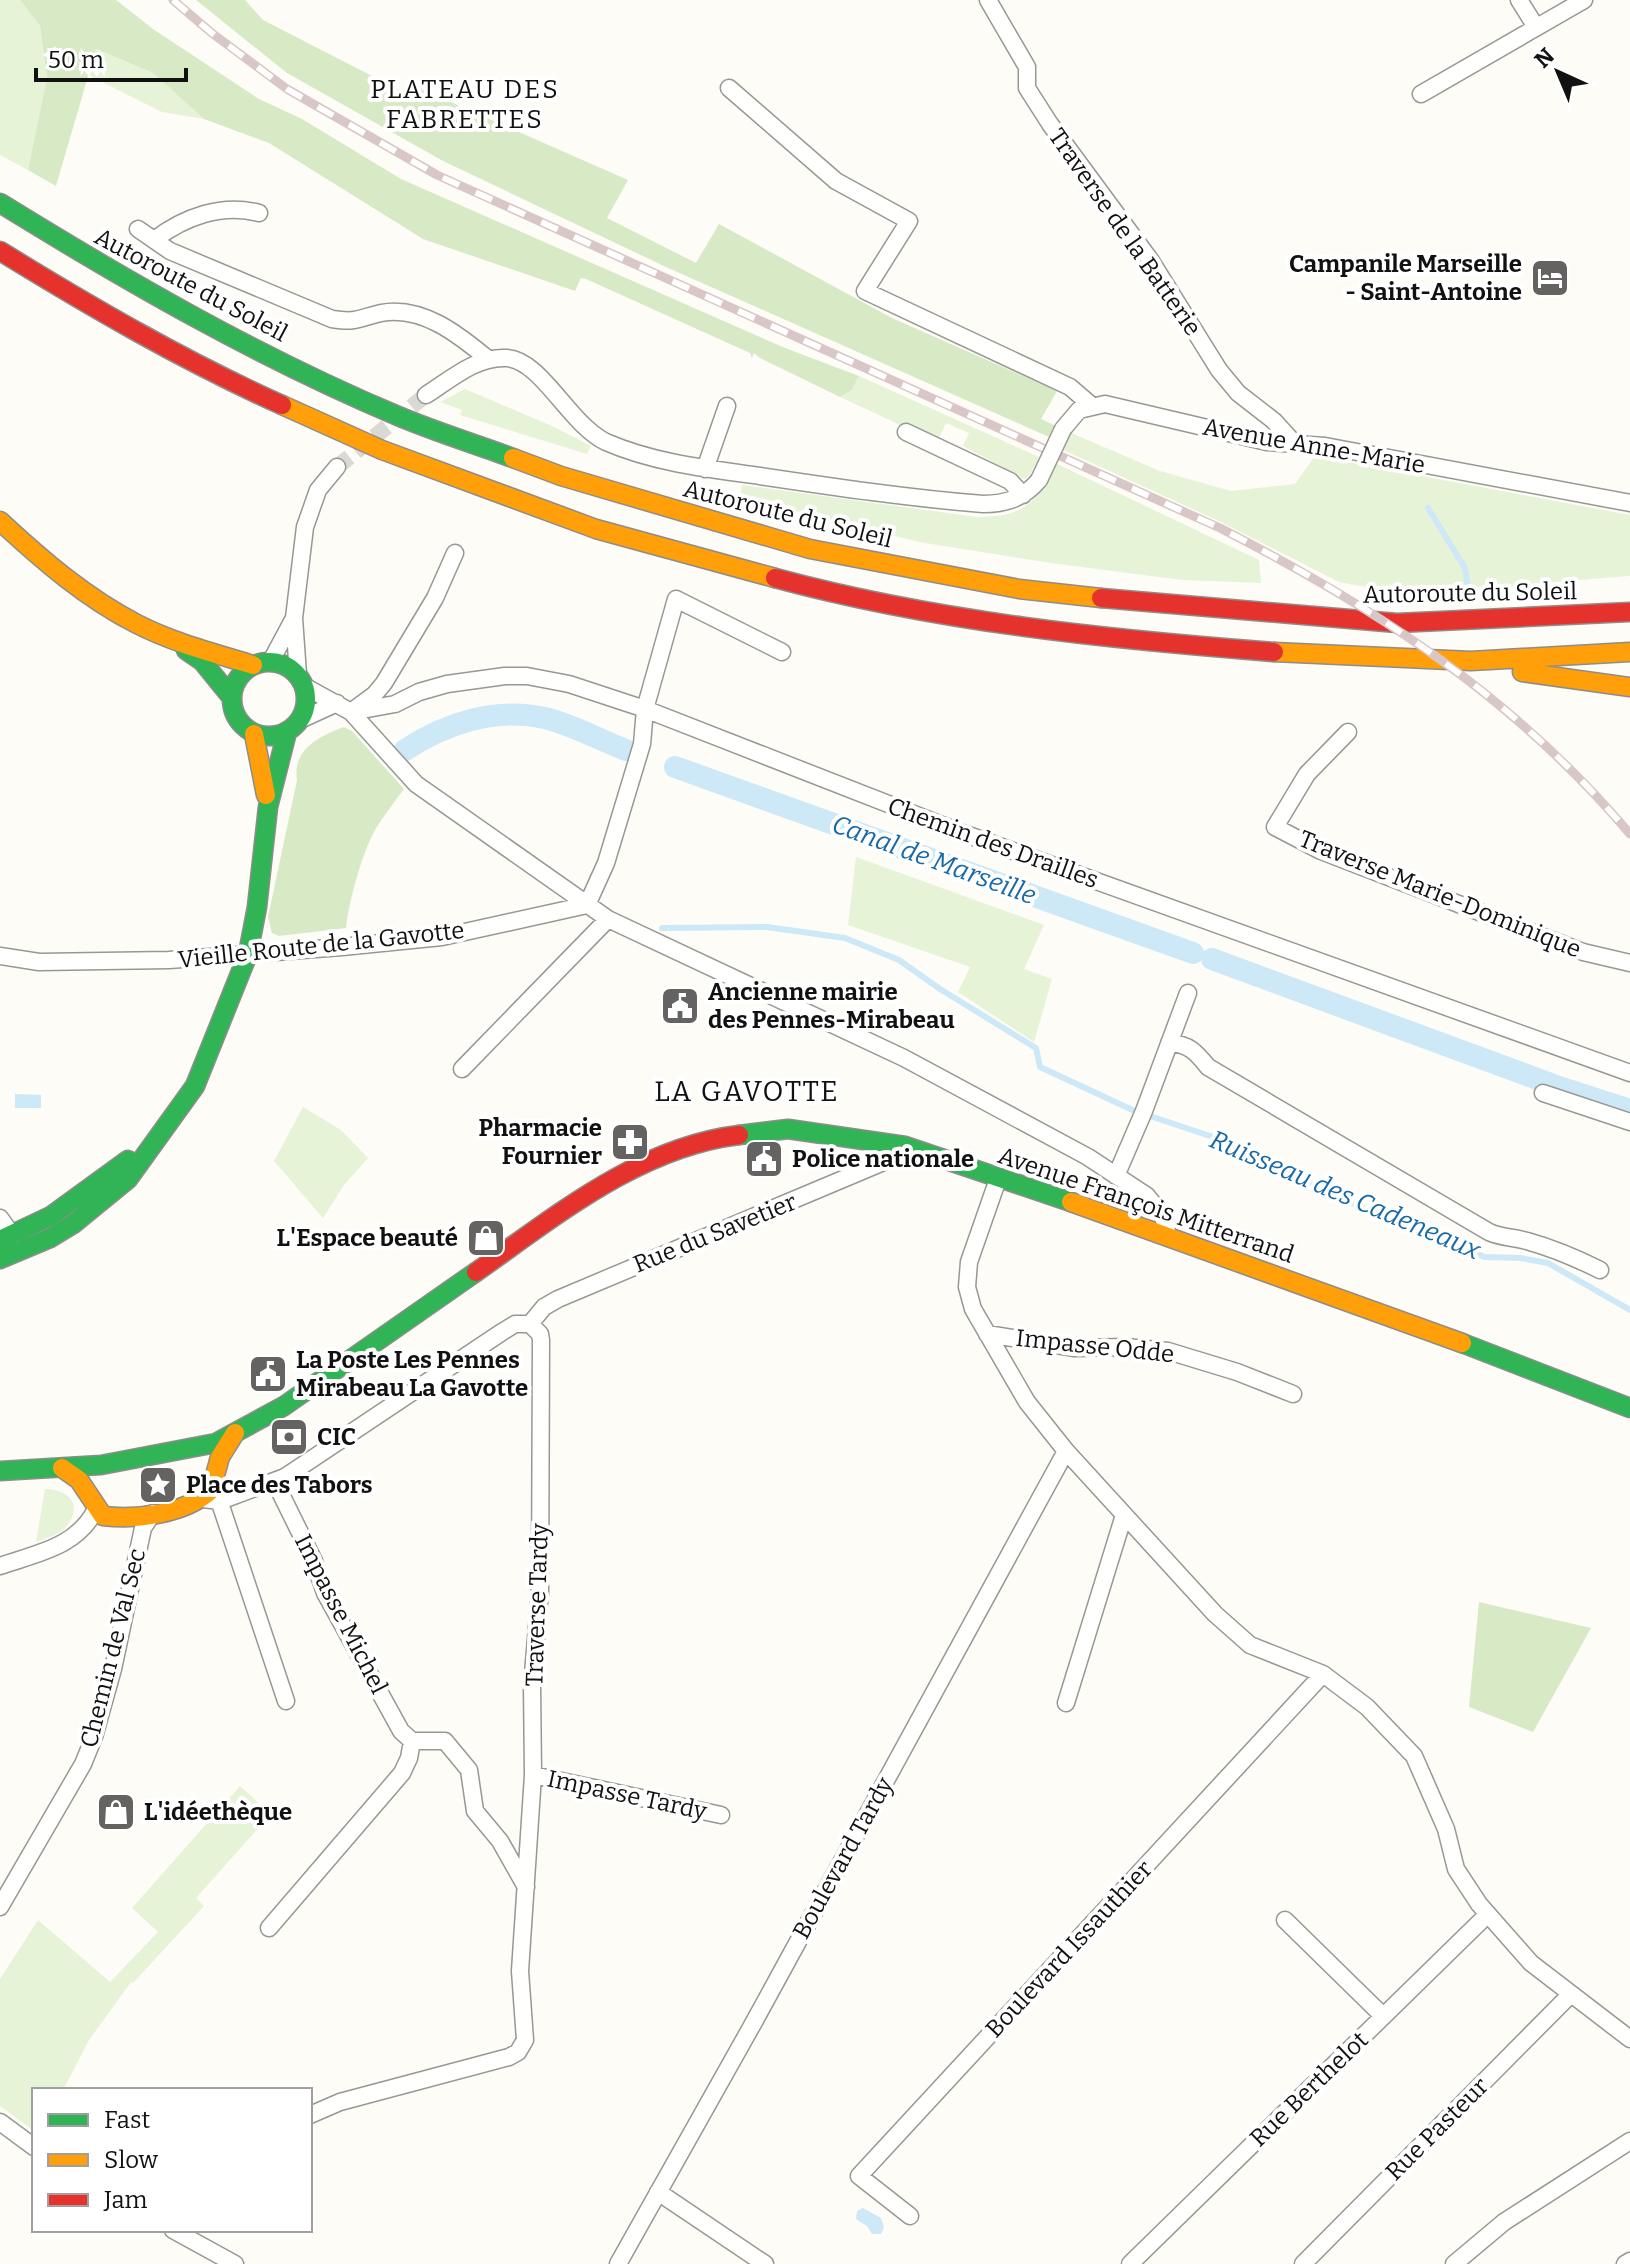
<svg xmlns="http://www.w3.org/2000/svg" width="1630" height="2264" font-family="Bitter,serif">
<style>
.green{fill:#e7f3d7}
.forest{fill:#d8eac5}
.water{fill:#cde8f7}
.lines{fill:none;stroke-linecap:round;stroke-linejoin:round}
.stream{stroke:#cde8f7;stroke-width:6}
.canal{stroke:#cde8f7;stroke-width:22}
.street-tunnel{stroke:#dad9d4;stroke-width:16;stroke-dasharray:16 8;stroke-linecap:butt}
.street-casing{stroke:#979795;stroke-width:19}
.fast-casing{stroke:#8e8d8b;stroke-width:21}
.slow-casing{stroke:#8e8d8b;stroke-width:21}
.jam-casing{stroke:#8e8d8b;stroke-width:21}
.street{stroke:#fffffe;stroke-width:16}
.fast{stroke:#30b455;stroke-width:18}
.slow{stroke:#ff9f0a;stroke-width:18}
.jam{stroke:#e5322d;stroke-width:18}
.rail-casing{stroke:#d9c6c7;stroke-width:9}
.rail{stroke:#fff;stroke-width:6;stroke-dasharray:18;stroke-linecap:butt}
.street-bridge-casing{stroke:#979795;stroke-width:19;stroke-linecap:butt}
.street-bridge{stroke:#fffffe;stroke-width:16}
.labels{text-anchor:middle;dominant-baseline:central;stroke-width:8;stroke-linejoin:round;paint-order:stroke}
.street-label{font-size:24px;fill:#111;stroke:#fff}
.poi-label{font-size:24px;font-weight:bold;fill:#111;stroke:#fff;text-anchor:start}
.neighbourhood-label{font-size:26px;letter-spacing:2px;fill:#111;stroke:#fff}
.water-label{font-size:26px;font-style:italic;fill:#1768a6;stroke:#fff}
.quarter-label{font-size:28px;letter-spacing:2px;fill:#111;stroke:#fff}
</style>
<rect width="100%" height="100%" fill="#fdfcf7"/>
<!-- green -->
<path class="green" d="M0 0H20L40 26 47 77 28 170 0 155Z
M95 49 153 73 204 119 162 112 88 75Z
M859 376 1039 457 1030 475 1025 479 963 446 969 433 946 423 937 442 840 397 852 390Z
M465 389 552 426 591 446 587 454 460 415 462 410 440 402Z
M1069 432 1160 471 1231 491 1295 484 1315 456 1630 515V576L1540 583 1536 587 1372 588 1339 582 1219 521 1061 449Z
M1055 463 1259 560 1261 583 1182 580 1051 563 919 542 740 497 742 485 977 517C1024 517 1035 505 1055 463Z
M856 857 1044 925 1024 969 1052 979 1034 1042 958 992 970 967 848 925Z
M303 1107 341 1130 368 1158 344 1185 323 1218 274 1161Z
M45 1489C69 1489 84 1505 66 1527 58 1535 47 1538 36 1542Z
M240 1786 271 1814 196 1898 204 1906 133 1983 131 1982 89 2040 63 2090H34V2131L0 2106V1979L38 1920 110 1982 158 1932 132 1908Z"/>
<!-- forest -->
<path class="forest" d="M20 0H116L153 29 259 99 302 119 401 179 785 348 859 376 852 390 840 397 760 358 754 353 752 358 750 353 586 279 581 278 575 291 423 239 269 143 204 119 153 73 96 49 56 186 28 170 47 77 40 26Z
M196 0H245L263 20 409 95 412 85 628 180 607 218 696 263 719 224 892 318 1057 391 1041 419 1054 425 1049 437 666 267 443 161 287 73Z
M344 727 352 731 404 789C395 801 386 813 378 825 363 848 349 901 346 928L279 936 272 933 268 917 297 780C292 750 319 736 344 727Z
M1479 1602 1591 1628 1533 1732 1469 1707Z"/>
<!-- water -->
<path class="water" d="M15 1094 41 1095V1108H15Z
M863 2208 881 2218 884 2227 881 2234H872L867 2226 856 2219 857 2211Z"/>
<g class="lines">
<!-- stream -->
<path class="stream" d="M1428 508 1465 568 1468 589
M662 928 767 927 845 938 899 960 940 989 1036 1048 1040 1067 1139 1113
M1147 1115 1216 1138 1354 1204 1485 1257 1520 1258 1548 1263 1630 1310"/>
<!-- canal -->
<path class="canal" d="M405 750C446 723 496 707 545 718 573 725 600 740 626 750
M675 767 1193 953
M1212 959 1559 1087 1630 1110"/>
<!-- street-tunnel -->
<path class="street-tunnel" d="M337 467 426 395"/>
<!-- street casing -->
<g class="street-casing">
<path id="street" d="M988 0 1027 67V88L1050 124 1151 261 1219 370 1238 393 1274 421 1294 443
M1519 0 1536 27
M729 88 836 181 909 221 865 291 1070 387 1091 405
M1421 94 1584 0
M138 229 170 251 332 319C359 323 358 318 381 313 422 305 459 335 488 359
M154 240C184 217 222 203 259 213
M426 395C450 380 476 356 507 358 541 360 570 425 606 442 654 463 709 469 760 476 834 487 908 498 983 504 1006 504 1024 498 1039 480
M1063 429 1079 410 1105 404 1267 442 1325 446 1630 503
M906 432 1010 481 1023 495
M705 469 727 406
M271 661 294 618
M298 674 294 618 305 527 318 490 337 467
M304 686 351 712 416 784 608 919 904 1058 1088 1157 1147 1196 1162 1214 1168 1235
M355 709 374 695 384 683 435 598 455 553
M351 712 395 704 419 692 447 684 505 676H527L569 684 645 709 960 832 1630 1073
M302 719 337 703
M1348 732 1307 774 1275 827 1321 851 1583 952 1630 963
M587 905 606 863 642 744 645 709 676 599 782 652
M0 956 39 962 169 960 342 947 442 937 587 905
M1169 1043C1189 1044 1196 1052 1208 1067L1489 1232C1502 1238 1514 1237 1527 1241 1552 1248 1576 1258 1600 1270
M462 1069 608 919
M1543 1093 1630 1122
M1116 1176 1144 1111 1188 993
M998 1179 969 1262 967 1287 973 1309 1027 1402 1066 1451 1215 1614 1250 1645 1323 1674 1367 1707 1414 1756 1446 1829 1456 1869 1479 1904 1531 1963 1630 2039
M0 1218 13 1236
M530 1324 544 1307 558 1299 886 1161 905 1146
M987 1334 1075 1348 1126 1347 1168 1351 1237 1372 1293 1394
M275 1482 314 1561 325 1593 401 1731 412 1741H445L469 1770 475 1811 500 1841 526 1887
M217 1494 286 1701
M203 1499 220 1501 285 1477 502 1332 515 1324H530
M0 1566C38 1553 77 1547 96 1509
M1066 1703 1124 1515
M533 1775 721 1815
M0 1907 83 1764 94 1737 113 1669 143 1528 153 1513
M1285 1920 1383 2016
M269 1928 402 1773 409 1758 412 1741
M310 2115 340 2102 509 2057 518 2052 525 2040 520 1971 533 1775 532 1685 540 1592 541 1340 540 1334 530 1324
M0 2122 34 2147
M658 2192 765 2264
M910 2216 859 2176 1323 1674
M173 2230 235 2264
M618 2264 754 2022 1066 1451
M1130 2264 1488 1914
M1303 2264 1571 1994
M1454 2264 1504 2222 1630 2141
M1625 2264 1630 2261"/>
</g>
<!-- fast casing -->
<g class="fast-casing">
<path id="fast" d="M0 203C128 282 260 358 398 416 436 432 475 444 513 458
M186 650 202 661 232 698
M232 699a37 37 0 1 1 74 0a37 37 0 1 1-74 0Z
M739 1135 788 1129 905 1146 1071 1202
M0 1240 51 1216 128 1160
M0 1259 50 1238 73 1224 128 1179 195 1086 248 954 257 907 268 807 287 732
M1462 1343 1630 1408
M0 1471 101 1465 216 1443 284 1406 476 1272"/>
</g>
<!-- slow casing -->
<g class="slow-casing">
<path id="slow" d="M282 405 382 450 596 529 775 578
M513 458 561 476 810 549 1019 589 1101 598
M0 521C42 560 86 598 137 624 174 643 214 653 253 665
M1274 652 1471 661 1630 652
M1522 672 1630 687
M254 734 266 795
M1071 1202 1462 1343
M62 1468 79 1480 103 1516C137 1520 185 1514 211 1490L220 1457 235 1433"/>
</g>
<!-- jam casing -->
<g class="jam-casing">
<path id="jam" d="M0 251C91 307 184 361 282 405
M775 578C938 622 1106 639 1274 652
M1101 598 1397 623 1630 612
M476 1272C556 1216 639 1147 739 1135"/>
</g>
<!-- street -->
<use href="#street" class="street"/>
<!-- fast -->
<use href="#fast" class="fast"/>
<!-- slow -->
<use href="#slow" class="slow"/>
<!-- jam -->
<use href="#jam" class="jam"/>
<!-- rail casing -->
<g class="rail-casing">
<path id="rail" d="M173 0 213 34 287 89 437 175 1220 528C1378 609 1514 697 1630 834"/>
</g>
<!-- rail -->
<use href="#rail" class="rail"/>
<!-- street-bridge casing -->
<g class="street-bridge-casing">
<path id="street-bridge" d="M1039 480 1063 429"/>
</g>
<!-- street-bridge -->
<use href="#street-bridge" class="street-bridge"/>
</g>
<!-- icons -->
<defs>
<g id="hotel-square" transform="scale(2)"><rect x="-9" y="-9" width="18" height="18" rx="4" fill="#646362" stroke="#fff"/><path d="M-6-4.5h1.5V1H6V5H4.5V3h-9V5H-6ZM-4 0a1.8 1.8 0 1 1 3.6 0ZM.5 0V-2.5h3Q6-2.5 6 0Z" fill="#fff"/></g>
<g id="civic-square" transform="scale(2)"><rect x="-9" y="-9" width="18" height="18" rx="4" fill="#646362" stroke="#fff"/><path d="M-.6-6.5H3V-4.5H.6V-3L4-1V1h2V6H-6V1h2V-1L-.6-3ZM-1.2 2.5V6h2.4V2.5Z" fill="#fff"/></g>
<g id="pharmacy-square" transform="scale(2)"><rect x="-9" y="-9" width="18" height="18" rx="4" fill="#646362" stroke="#fff"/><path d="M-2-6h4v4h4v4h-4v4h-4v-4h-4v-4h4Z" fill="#fff"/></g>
<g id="shop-square" transform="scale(2)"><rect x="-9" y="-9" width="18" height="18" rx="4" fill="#646362" stroke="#fff"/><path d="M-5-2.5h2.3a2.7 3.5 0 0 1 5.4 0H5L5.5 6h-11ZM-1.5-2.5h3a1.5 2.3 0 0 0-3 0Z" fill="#fff"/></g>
<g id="bank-square" transform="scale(2)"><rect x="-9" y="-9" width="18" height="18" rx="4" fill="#646362" stroke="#fff"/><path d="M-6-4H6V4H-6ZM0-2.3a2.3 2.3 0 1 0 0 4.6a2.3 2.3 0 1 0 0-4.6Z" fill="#fff"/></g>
<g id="sight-square" transform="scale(2)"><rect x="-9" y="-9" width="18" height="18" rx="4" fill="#646362" stroke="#fff"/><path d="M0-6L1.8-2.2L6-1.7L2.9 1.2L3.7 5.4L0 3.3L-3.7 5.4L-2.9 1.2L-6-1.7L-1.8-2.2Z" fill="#fff"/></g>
</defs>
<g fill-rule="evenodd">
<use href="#hotel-square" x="1550" y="278"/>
<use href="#civic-square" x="680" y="1006"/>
<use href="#pharmacy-square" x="630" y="1142"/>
<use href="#civic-square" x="764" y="1159"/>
<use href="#shop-square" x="486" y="1238"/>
<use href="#civic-square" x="268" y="1374"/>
<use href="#bank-square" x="289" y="1437"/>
<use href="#sight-square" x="158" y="1485"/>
<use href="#shop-square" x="116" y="1812"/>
</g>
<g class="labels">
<!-- street labels -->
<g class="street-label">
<text transform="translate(1125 232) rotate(55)">Traverse de la Batterie</text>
<text transform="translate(191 285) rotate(28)">Autoroute du Soleil</text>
<text transform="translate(1314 446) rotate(10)">Avenue Anne-Marie</text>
<text transform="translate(788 514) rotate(14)">Autoroute du Soleil</text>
<text transform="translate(1470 593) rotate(-1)">Autoroute du Soleil</text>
<text transform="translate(993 843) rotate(20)">Chemin des Drailles</text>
<text transform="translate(1440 894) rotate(22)">Traverse Marie-Dominique</text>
<text transform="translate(321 945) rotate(-6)">Vieille Route de la Gavotte</text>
<text transform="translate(1146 1205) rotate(19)">Avenue François Mitterrand</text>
<text transform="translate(715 1233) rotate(-22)">Rue du Savetier</text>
<text transform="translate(1095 1346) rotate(6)">Impasse Odde</text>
<text transform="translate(537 1605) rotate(-88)">Traverse Tardy</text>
<text transform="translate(341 1614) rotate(63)">Impasse Michel</text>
<text transform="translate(113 1648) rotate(-76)">Chemin de Val Sec</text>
<text transform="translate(627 1795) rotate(12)">Impasse Tardy</text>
<text transform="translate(843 1858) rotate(-61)">Boulevard Tardy</text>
<text transform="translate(1069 1949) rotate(-47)">Boulevard Issauthier</text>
<text transform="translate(1309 2089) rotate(-44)">Rue Berthelot</text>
<text transform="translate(1437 2129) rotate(-45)">Rue Pasteur</text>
</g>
<!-- poi labels -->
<g class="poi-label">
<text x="1522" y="264" text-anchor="end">Campanile Marseille<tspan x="1522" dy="28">- Saint-Antoine</tspan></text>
<text x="708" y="992">Ancienne mairie<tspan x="708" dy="28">des Pennes-Mirabeau</tspan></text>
<text x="602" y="1128" text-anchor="end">Pharmacie<tspan x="602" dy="28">Fournier</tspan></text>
<text x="792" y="1159">Police nationale</text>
<text x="458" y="1238" text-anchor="end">L'Espace beauté</text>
<text x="296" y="1360">La Poste Les Pennes<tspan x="296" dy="28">Mirabeau La Gavotte</tspan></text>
<text x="317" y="1437">CIC</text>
<text x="186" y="1485">Place des Tabors</text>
<text x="144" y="1812">L'idéethèque</text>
</g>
<!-- neighbourhood labels -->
<g class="neighbourhood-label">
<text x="465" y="89">PLATEAU DES<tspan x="465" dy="30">FABRETTES</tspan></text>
</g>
<!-- water labels -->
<g class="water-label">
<text transform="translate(934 860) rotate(20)">Canal de Marseille</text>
<text transform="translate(1345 1195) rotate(23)">Ruisseau des Cadeneaux</text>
</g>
<!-- quarter labels -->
<g class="quarter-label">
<text x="747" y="1091">LA GAVOTTE</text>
</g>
</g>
<!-- legend -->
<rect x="32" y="2088" width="280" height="144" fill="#ffffff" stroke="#a0a0a0" stroke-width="2"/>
<rect x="48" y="2114" width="40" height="12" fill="#30b455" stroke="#a0a0a0" stroke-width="2"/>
<text x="104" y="2128" font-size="24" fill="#111111">Fast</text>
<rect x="48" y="2154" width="40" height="12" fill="#ff9f0a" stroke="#a0a0a0" stroke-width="2"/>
<text x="104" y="2168" font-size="24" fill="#111111">Slow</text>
<rect x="48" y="2194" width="40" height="12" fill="#e5322d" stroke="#a0a0a0" stroke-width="2"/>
<text x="104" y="2208" font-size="24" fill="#111111">Jam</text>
<!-- north arrow -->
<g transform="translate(1558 72) rotate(316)" stroke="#ffffff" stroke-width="6" paint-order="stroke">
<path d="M0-6L14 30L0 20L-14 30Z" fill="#111111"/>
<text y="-12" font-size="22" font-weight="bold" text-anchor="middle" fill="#111111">N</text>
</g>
<!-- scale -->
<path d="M36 68v12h150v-12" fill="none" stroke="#111111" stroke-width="4"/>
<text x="48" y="68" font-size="24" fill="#111111" stroke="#ffffff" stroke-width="6" paint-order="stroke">50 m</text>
</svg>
